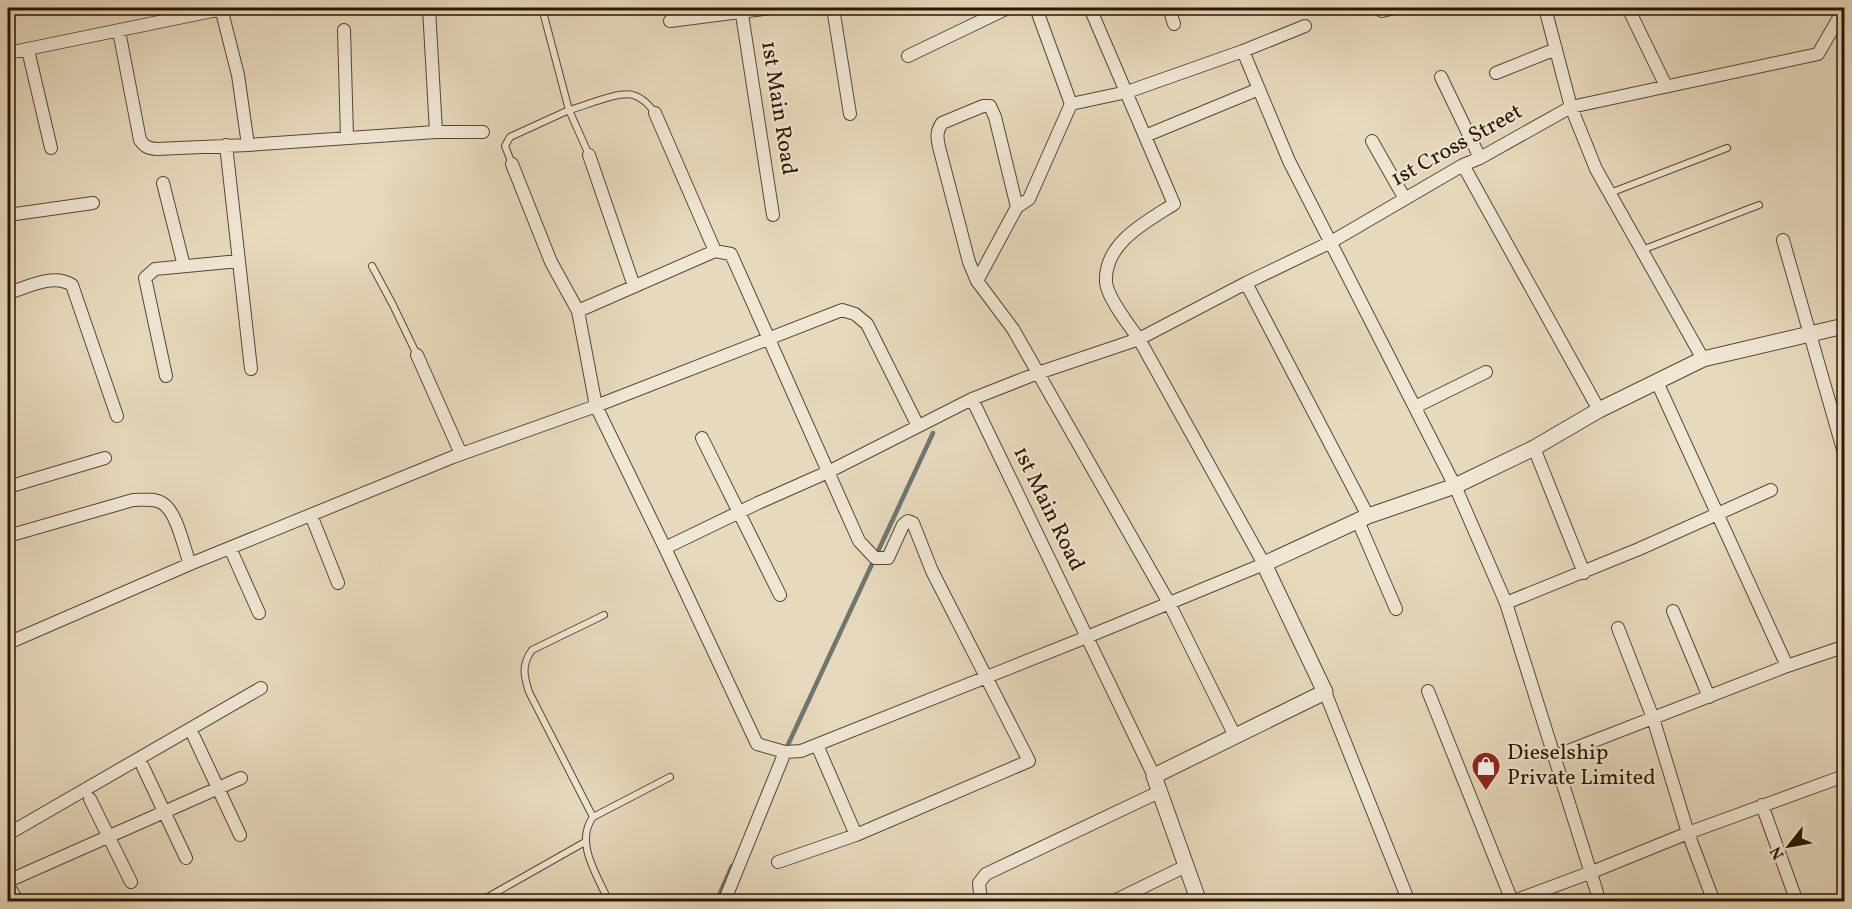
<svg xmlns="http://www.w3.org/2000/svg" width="1852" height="909" font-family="Vollkorn,serif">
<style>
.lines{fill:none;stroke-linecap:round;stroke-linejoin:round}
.stream{stroke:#6d776f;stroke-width:4.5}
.service-casing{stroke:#59462f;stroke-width:8}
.minor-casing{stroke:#59462f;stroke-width:14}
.tertiary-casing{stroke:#59462f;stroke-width:17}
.service{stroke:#efe6d4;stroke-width:6}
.minor{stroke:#efe6d4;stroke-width:12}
.tertiary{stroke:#efe6d4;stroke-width:15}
.labels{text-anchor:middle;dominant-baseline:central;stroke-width:4.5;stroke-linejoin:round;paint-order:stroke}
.street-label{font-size:22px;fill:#2a1500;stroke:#efe6d4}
.poi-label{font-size:22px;fill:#2a1500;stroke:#efe6d4;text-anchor:start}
</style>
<rect width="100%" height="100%" fill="#e7d9bd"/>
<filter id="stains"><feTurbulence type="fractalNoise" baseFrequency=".00333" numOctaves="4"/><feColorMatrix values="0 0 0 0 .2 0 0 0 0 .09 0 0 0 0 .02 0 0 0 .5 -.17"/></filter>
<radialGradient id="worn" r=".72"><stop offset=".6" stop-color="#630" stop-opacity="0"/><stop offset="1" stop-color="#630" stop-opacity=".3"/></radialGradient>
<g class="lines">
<!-- stream -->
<path class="stream" d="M786 749 933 433
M716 902 732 866"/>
<!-- service casing -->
<g class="service-casing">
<path id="service" d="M542 8 569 110C585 106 618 91 633 95 643 98 649 105 655 113
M512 164 505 146 510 137 569 110 589 155
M1610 193 1727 148
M1642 250 1759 205
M372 266 393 305 417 355
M604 615 532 650C521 665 524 676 529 692L593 817C574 843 598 876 609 902
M593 817 670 777
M479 902 585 842"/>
</g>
<!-- minor casing -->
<g class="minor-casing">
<path id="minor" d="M221 8 238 75 248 145 436 132H483
M429 8 436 132
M741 8 773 215
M833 8 850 114
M1169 8 1174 24
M1381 8 1382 11 1395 8
M1545 8 1571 107 1596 169 1703 359
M1628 8 1666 86
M670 21 771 8
M344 30 347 137
M119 31 140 140C145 147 148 148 156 149L248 145
M28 50 51 148
M1243 51 1289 161 1455 486 1506 603 1600 902
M8 53 222 9
M908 56 1008 8
M1496 73 1556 49
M1441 77 1480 158
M1844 78V82
M1071 104 1127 92 1243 51 1305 26
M655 113 715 251
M1145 136 1259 89
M1372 141 1405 199
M226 145 251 369
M589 155 634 286
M512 164 551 262 578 311 596 406 665 548 757 744 785 752 801 751 1087 637 1264 564 1139 339C1130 327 1107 297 1106 282 1104 243 1146 222 1174 204L1090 8
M1463 165 1599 410
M163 183 184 266
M1017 207 995 117 990 106H983L942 123C936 132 937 137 939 147L969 262 977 281 1013 329 1169 603 1235 736
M8 215 93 203
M1783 240 1844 453
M977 281 1017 207 1029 199 1071 104 1036 8
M1246 283 1368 516
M8 293C28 287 53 273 72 285L117 416
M578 311 715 251 731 254 859 541 875 558H888L903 525 908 521 913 523 932 571 1029 761 856 835 817 745
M417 355 461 454
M166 376 145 278 155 269 239 261
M1657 382 1787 666
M972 399 1154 776
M1415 407 1486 372
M702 438 780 595
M1534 448 1584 573
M8 487 105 458
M311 515 338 583
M1358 521 1396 609
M8 536 133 500C143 500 154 498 162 503 177 511 184 549 190 564
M230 548 259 613
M665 548 758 503 828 472 972 399 1038 373 1139 339 1246 283 1331 242 1463 165 1480 158 1571 107 1818 54 1844 9
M1506 603 1639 549 1771 490
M1673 611 1709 697
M1618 628 1653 718 1688 833 1714 902
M8 643 190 564 453 457 596 406 842 310 855 314 867 324 918 426
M1428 691 1512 901
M1325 692 1409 902
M194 737 240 835
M1555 756 1787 666 1843 647
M143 767 186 858
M90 799 131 882
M1762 805 1797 902
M8 834 261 688
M778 862 856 835
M8 881 241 778
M8 885 18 902
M724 902 785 752
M983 902 980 893 979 883 986 874 1159 792
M1112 902 1186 866
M1511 902 1592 872 1688 833 1844 776"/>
</g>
<!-- tertiary casing -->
<g class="tertiary-casing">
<path id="tertiary" d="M1199 902 1154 776 1325 692 1264 564 1368 516 1455 486 1534 448 1599 410 1703 359 1844 326"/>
</g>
<!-- service -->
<use href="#service" class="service"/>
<!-- minor -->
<use href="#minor" class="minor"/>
<!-- tertiary -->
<use href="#tertiary" class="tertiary"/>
</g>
<!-- icons -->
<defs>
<g id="shop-pin" transform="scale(1.5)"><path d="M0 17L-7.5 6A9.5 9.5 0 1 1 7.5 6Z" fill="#8f2418" stroke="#efe6d4"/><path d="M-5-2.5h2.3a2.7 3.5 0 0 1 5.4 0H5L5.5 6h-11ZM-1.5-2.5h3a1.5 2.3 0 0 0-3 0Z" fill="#fff"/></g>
</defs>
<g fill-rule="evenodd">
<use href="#shop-pin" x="1486" y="766"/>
</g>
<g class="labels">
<!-- street labels -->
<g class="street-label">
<text transform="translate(778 108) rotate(81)">1st Main Road</text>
<text transform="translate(1457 146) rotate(-29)">1st Cross Street</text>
<text transform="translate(1048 509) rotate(64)">1st Main Road</text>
</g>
<!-- poi labels -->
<g class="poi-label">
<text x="1507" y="753">Dieselship<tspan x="1507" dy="25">Private Limited</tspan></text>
</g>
</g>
<!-- margin -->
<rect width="1852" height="909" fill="none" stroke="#e7d9bd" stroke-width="30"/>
<rect x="9" y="9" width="1834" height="891" fill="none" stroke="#2a1500" stroke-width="3"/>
<rect x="15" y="15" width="1822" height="879" fill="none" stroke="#2a1500" stroke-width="1.5"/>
<!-- north arrow -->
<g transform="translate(1789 846) rotate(239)" stroke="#efe6d4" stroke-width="4.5" paint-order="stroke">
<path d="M0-4.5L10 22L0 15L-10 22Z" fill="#2a1500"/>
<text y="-9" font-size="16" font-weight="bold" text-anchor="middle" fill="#2a1500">N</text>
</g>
<rect width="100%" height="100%" filter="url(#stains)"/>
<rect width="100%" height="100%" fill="url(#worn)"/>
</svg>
